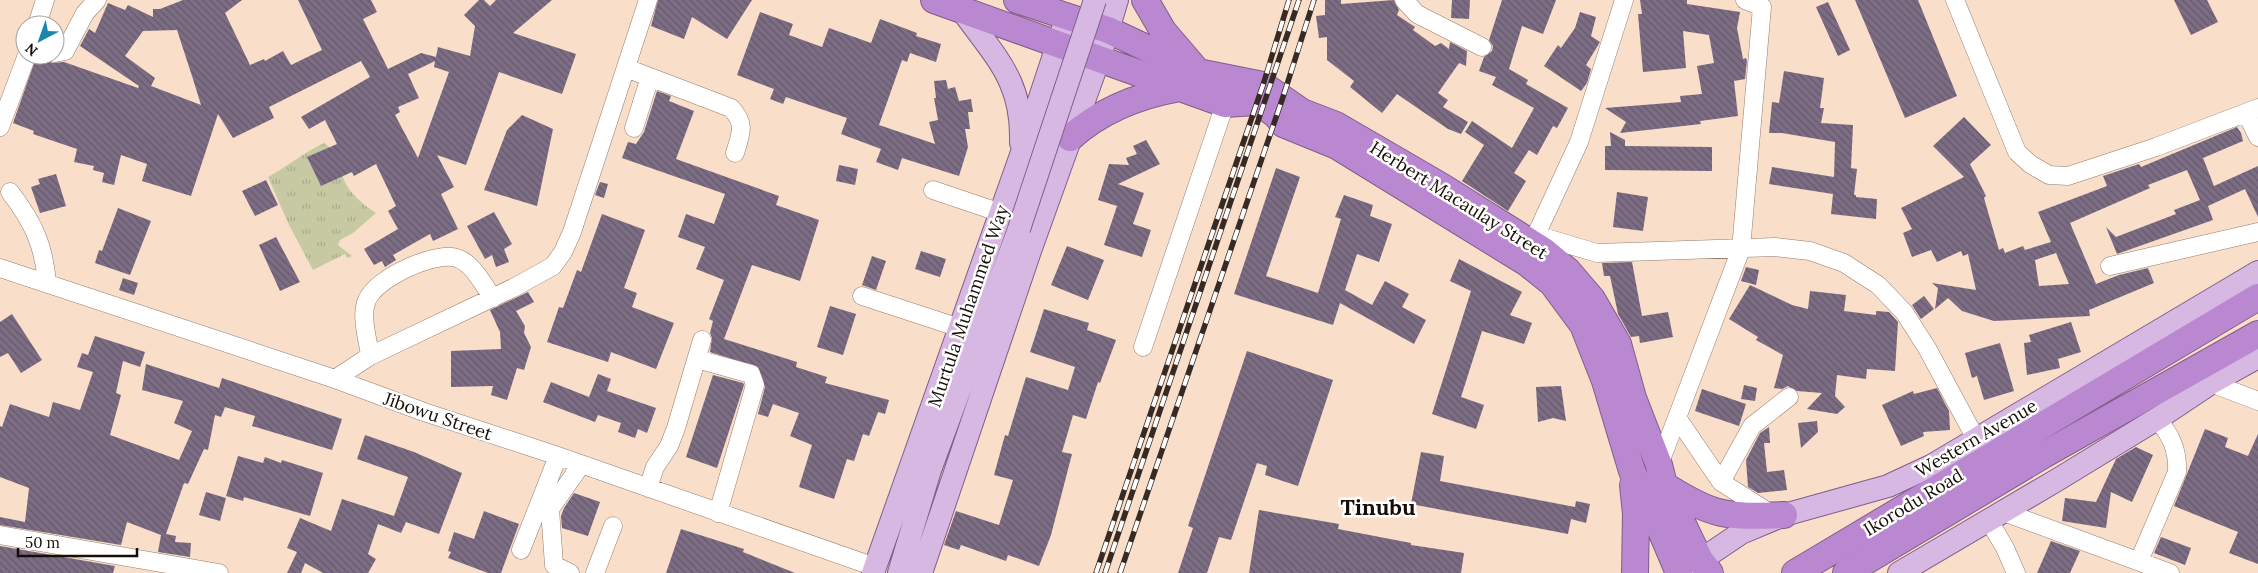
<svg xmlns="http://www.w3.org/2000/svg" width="2258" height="573" font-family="Lora,serif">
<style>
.grass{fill:url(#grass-tufts)}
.building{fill:url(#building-back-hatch);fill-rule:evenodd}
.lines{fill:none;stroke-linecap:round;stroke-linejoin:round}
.minor-casing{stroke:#957d6b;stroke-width:19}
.major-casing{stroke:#815d8a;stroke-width:24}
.highway-casing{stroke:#815d8a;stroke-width:28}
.minor{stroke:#fff;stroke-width:18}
.major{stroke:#d6b8e3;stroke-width:22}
.highway{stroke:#ba88d1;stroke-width:26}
.rail-casing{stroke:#362a22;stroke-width:5.5}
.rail{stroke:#fff;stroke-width:4;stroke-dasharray:11;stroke-linecap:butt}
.major-bridge-casing{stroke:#815d8a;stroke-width:24;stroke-linecap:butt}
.major-bridge{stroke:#d6b8e3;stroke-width:22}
.labels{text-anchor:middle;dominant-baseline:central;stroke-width:5;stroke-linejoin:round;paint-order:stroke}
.street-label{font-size:18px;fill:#170e07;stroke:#fff}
.district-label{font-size:22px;font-weight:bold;fill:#170e07;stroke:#fff}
</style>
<defs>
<pattern id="grass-tufts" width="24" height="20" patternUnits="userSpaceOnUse" patternTransform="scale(1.25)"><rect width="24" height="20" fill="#c7c9a3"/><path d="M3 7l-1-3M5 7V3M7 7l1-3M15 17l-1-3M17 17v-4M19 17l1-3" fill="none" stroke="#aaab8b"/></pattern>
<pattern id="building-back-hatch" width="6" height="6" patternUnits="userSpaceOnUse" patternTransform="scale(1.25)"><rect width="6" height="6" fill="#7d6d84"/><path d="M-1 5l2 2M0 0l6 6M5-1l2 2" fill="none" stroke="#65586a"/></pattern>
</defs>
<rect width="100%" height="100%" fill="#f9deca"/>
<!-- grass -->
<path class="grass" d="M324 143C344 157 337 169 347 186 354 197 365 206 376 213L353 233 340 240 338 245 352 256 347 258 345 254 313 270 289 225 268 177C288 166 303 153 324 143Z"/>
<!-- building -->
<path class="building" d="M183 0H242L225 13 250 65 264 59 265 61 283 51 291 65 322 50 298 0H371L377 12 363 19 388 69 421 53 436 57 438 47 470 56 475 26 464 15 479 0H484L490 6 496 0H552L513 33 576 54 562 94 499 72 466 165 437 155 454 187 441 194 458 229 433 241 430 234 393 255 396 260 385 267 382 261 374 265 364 249 398 229 388 211 396 206 376 164 354 176 352 172 321 186 307 157 337 144 325 120 309 129 301 117 370 77 361 61 269 107 274 118 233 138 218 114 191 196 142 181 147 164 121 155 114 185 102 182 104 173 93 170 94 166 74 162 77 149 33 134 34 131 13 123 37 55H45L52 63 64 62 138 88 139 86 80 46 89 29 95 33 108 3 125 10 128 5 153 17V9H160ZM177 30 193 79 201 105 151 86 155 78 125 56 143 31ZM435 61 434 67 449 72 418 158 395 115 400 112 398 107 419 98 408 74Z
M658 0H752L727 39 692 17 684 39 651 26Z
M1325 0H1341V4L1394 0 1399 10 1397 15 1415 27 1413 30 1435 46 1441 43 1449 49 1450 42 1467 51 1466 66 1459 63 1438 93 1448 100 1443 107 1468 122 1461 134 1448 129 1397 94 1382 113 1350 87 1354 81 1327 60V37L1319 38 1316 16 1325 15Z
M1452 0H1470L1469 19 1451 18Z
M1502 0H1556L1543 34 1522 26 1509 69 1528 80 1526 84 1568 108 1557 128 1553 126 1537 155 1529 150 1514 173 1526 181 1508 211 1462 181 1484 145 1465 132 1472 121 1512 148 1534 108 1492 85 1496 77 1479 71 1484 57 1492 51 1493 46 1489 40Z
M1640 0H1687V4L1740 12 1737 28 1743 59 1746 58 1747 61 1745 79 1734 81 1738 116 1700 121 1701 124 1620 133 1626 122 1605 108 1681 102 1680 96 1702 94 1697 66 1714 63 1709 35 1683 31 1686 68 1643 72 1638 14H1642Z
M1855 0H1918L1957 96 1905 118Z
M2174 0H2207L2218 22 2191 35Z
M1828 2 1850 50 1838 56 1816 7Z
M760 12 793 24 789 35 822 47 829 28 871 43 880 19 917 33 916 36 941 44 936 62 910 53 907 62 902 60 879 125 935 144 929 122 938 120 934 98H936L934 81 946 80 948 89 955 87 959 101 971 99 973 112H968L970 129H965L968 147 959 176 902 158 898 170 876 162 881 149 841 134 847 118 786 97 783 104 770 99 774 89 737 75Z
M1580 12 1596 17 1591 36 1600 42 1586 65 1591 69 1587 83 1581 91 1544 66 1558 45 1561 48 1575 28Z
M1784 71 1824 78 1820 108H1824L1821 123 1853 125 1851 168 1857 169 1854 195H1856V197L1877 199 1876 219 1831 214 1833 194 1769 184 1772 167 1834 177 1835 142 1782 133H1769L1772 102 1779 103Z
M657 91 671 96 669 101 694 111 676 159 779 196 776 205 819 220 800 281 752 265 724 339 797 362 796 367 827 377 825 383 889 400 885 414 878 412 869 436 863 434 854 461 847 459 834 499 799 487 812 445 790 436 799 413 773 404 768 417 758 414 765 387 758 367 710 352 712 338 710 333 713 321 709 319 724 280 696 269 705 247 678 237 686 214 714 224 725 194 622 158 628 142 636 144 644 132Z
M522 115 553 129 537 206 484 190 507 130Z
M1964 117 1991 145 1970 164 1986 196 1984 198 1999 250 2003 248 2005 253 2023 246 2025 250 2051 242 2038 212 2107 186 2103 176 2139 164 2141 167 2237 127 2241 133 2243 141 2203 158 2214 186 2258 166V217L2245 189 2208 206 2213 220 2117 254 2106 227 2116 237 2176 214 2174 210 2200 200 2187 170 2148 185 2150 188 2070 223 2096 284 2119 275 2148 268 2154 283 2089 310 2090 316 1994 321 1962 311 1948 298 1935 309 1938 288 1932 283 1976 290 1968 254 1963 256 1961 251 1937 262 1931 250 1912 257 1903 233 1912 229 1901 208 1964 177 1933 146ZM2056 253 2069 284 2039 286 2035 260Z
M1610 132 1625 140V146L1712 147V171L1605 170V146H1611Z
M1146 140 1160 164 1118 184 1144 193 1133 224 1151 230 1142 257 1104 245 1117 206 1098 200 1109 164 1129 165 1126 158 1137 154 1133 146Z
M839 165 858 169 855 185 836 181Z
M1276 168 1300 177 1266 276 1318 293 1341 219 1335 217 1344 195 1373 205 1370 216 1392 224 1379 262 1357 254 1345 290 1372 305 1385 281 1409 294 1402 307 1426 320 1414 344 1340 303 1333 325 1234 294Z
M56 174 66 206 40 213 31 187 40 184 38 179Z
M266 180 278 205 255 216 242 191Z
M600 182 608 184 604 198 595 195Z
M1617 192 1648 197 1643 231 1613 227Z
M118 208 151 221 130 275 95 263 99 250 102 251Z
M494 212 512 244 504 249 509 262 496 267 492 255 485 259 467 226Z
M602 214 645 230 624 288 637 293 632 307 674 323 656 369 611 352 608 362 547 342 559 307 563 308 577 270 581 272Z
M276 237 300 282 280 291 259 245Z
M1067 246 1104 260 1088 300 1051 285Z
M921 251 946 259 940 277 915 269Z
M872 256 886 261 876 290 862 285Z
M1459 259 1522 292 1510 315 1532 323 1524 344 1482 331 1461 397 1484 405 1476 429 1432 414 1471 291 1450 281Z
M1632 262 1642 316 1668 312 1673 337 1640 343 1639 336 1631 337 1618 314 1610 276H1604L1602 263Z
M1746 267 1759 270 1756 285 1741 281Z
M123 278 138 283 134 295 119 290Z
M1750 285 1792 305 1808 309 1810 291 1846 295 1844 311 1876 315V311L1889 312 1898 322 1895 371 1867 369 1866 379 1837 375 1835 396 1845 407 1837 414 1807 409 1822 393 1797 391 1788 386 1782 389 1774 388 1783 355 1756 340 1758 337 1729 319Z
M528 292 534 302 516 311 525 326 524 333 531 347 524 370 517 368 507 400 491 395 493 386 451 387V351L501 349 500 332 490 310Z
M1924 296 1934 309 1921 319 1912 305Z
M830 306 856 314 843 355 817 347Z
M1044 309 1089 323 1087 330 1116 340 1100 383 1098 382 1086 419 1073 415 1062 452 1072 454 1051 535 1039 566 1008 555 1006 561 961 545 959 550 944 545 956 511 999 525 1013 480 994 475 1005 435 1008 436 1026 377 1068 390 1075 367 1030 352Z
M12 314 42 360 21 373 8 353 0 357V322Z
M2071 322 2081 352 2058 359 2060 368 2027 375 2024 343 2031 342 2029 335Z
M95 336 145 352 140 367 123 361 116 393 121 395 110 435 179 460 192 431 174 423 183 401 142 390 146 364 219 388 222 378 342 419 332 450 252 426 255 416 225 407 221 417 215 415 208 450 204 449 188 484 184 483 166 534 176 536 175 542 191 543 190 557 158 552 161 535 127 522 121 545 0 525V517L25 522 29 488 0 477V426L2 427 10 404 49 417 53 402 80 410 93 372 77 367 82 353 88 355Z
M2000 343 2014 391 1984 400 1977 376 1972 378 1965 353Z
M1247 351 1333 380 1298 486 1265 475 1267 466 1257 463 1231 540 1219 537 1207 573H1178L1193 528 1188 526Z
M598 374 611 379 607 391 656 408 647 433 638 429 635 438 618 432 621 423 598 415 595 422 543 402 551 382 589 397Z
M713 375 743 383 744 385 717 468 686 457Z
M1744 385 1757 388 1755 401 1741 399Z
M1561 386 1566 421 1553 418 1538 422 1536 387Z
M1937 388 1949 411 1950 430 1923 432 1924 436 1901 446 1882 405 1913 391 1914 394Z
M1702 389 1746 404 1739 426 1695 411Z
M1817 421 1818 432 1801 448 1798 423Z
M1769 427 1770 443H1764L1767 472 1784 470 1787 490 1758 493 1748 487 1746 460 1760 433Z
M2205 429 2228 438 2225 447 2248 456 2258 434V564L2229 553 2238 532 2174 506Z
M365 435 414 452 462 473 439 534 406 522 401 533 378 524 368 554 376 559 368 573H323L305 563 301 573H287L297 552 287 548 300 518 331 531 342 499 394 516 408 477 357 459Z
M2136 447 2153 455 2132 502 2111 492 2106 528 2062 521 2065 498 2096 502 2116 459Z
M1421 452 1444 456 1440 481 1575 507 1576 501 1590 504 1586 523 1571 519 1568 534 1411 504Z
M238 456 263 463 265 457 281 463 282 460 323 473 310 516 244 497 243 501 226 496Z
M206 492 226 498 220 521 199 515Z
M574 493 600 502 588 536 562 528 561 516 564 508Z
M1259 510 1339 524 1338 529 1411 543V545L1464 553 1461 573H1249Z
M484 511 519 524 501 573H488L448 558 451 552 448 551 454 532 474 539Z
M681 529 744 549 743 552 795 573H666Z
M2161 537 2191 548 2185 565 2154 553Z
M2051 541 2080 551 2070 573H2037Z
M0 546 115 566 113 573H0Z"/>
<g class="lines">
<!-- minor casing -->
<g class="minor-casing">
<path id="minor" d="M1404 0 1417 14 1482 47
M1955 0 2017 152 2030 164 2049 175 2068 176 2156 147 2258 108
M37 25 45 0
M55 53 65 51 85 13 97 0
M626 68 731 108C746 124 741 133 735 153
M2246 113 2258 137
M0 127 27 55
M634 128 650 77
M933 190 1001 213
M10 192C33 222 44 245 47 283
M1536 235 1597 253 1775 247 1810 251 1844 263 1878 285 1904 312 1927 348 1976 439
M1526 236 1536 235 1579 142 1624 0
M2110 266 2258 232
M0 268 335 379 424 412 558 456 875 567
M862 296 960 328
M1143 347 1225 104
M370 356C368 339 360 316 367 300 376 278 435 251 457 258 474 264 483 285 493 298
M697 359 751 374 755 385 718 513
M335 379 370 356 515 287 553 266 563 252 572 232 648 0
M2211 383 2258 401
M1678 419 1721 482
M1659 465 1741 249 1762 7 1745 0
M648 488 655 467 669 446 676 428 702 340
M2001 511 2170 573
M1773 515 1721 482 1752 426 1789 397
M1988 519 2005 548 2016 573
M0 535 219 573
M521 550 558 456
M2139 561 2177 472C2178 450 2171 435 2157 419
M570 573 554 565 550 509 581 465
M595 573 613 526"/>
</g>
<!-- major casing -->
<g class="major-casing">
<path id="major" d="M961 9C995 57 1023 80 1021 143
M1686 570 1741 533 1784 515 1888 486 1931 466 2258 272
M873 573 1020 158 1067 16
M899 573 930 470 1019 229
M921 573 1030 251 1099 59 1117 0
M1899 573 2057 480 2160 417 2211 383 2258 357"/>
</g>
<!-- highway casing -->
<g class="highway-casing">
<path id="highway" d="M934 0 1225 104 1256 102 1264 106 1276 115 1283 124 1337 146 1527 263 1552 283 1583 325 1605 381 1632 471 1659 526 1679 573
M1017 0 1108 30 1198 72 1263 85 1302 112 1336 125 1441 186 1544 251 1568 271 1592 299 1618 344 1633 398 1659 465 1664 485 1700 560 1710 573
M1145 0 1163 31 1193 66
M1070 138C1101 110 1140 95 1180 88
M1633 485 1636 514 1635 573
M1664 485C1714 517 1726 517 1784 515
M1795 573 2258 297
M1846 573 2045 454 2258 334"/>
</g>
<!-- minor -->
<use href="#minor" class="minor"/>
<!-- major -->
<use href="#major" class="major"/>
<!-- highway -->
<use href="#highway" class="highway"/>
<!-- rail casing -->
<g class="rail-casing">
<path id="rail" d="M1096 573 1263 85 1289 0
M1105 573 1299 0
M1120 573 1283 97 1314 0"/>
</g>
<!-- rail -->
<use href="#rail" class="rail"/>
<!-- major-bridge casing -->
<g class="major-bridge-casing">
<path id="major-bridge" d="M1019 229 1095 0"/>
</g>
<!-- major-bridge -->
<use href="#major-bridge" class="major-bridge"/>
</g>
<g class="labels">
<!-- street labels -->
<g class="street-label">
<text transform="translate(1459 200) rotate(32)">Herbert Macaulay Street</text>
<text transform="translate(968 306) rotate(-71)">Murtula Muhammed Way</text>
<text transform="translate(438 416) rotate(19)">Jibowu Street</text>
<text transform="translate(1976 438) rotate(-30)">Western Avenue</text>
<text transform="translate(1913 502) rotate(-31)">Ikorodu Road</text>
</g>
<!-- district labels -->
<g class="district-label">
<text x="1378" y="507">Tinubu</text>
</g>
</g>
<!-- north arrow -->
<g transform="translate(40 40) rotate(221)"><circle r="24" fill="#ffffff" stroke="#a29f9c"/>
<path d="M0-4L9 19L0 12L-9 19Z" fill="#1986ad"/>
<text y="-8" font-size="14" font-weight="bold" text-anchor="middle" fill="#170e07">N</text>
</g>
<!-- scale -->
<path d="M18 548v8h119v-8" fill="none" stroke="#170e07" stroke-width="2.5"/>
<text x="25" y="548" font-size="15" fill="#170e07" stroke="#ffffff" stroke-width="4" paint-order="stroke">50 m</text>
</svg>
